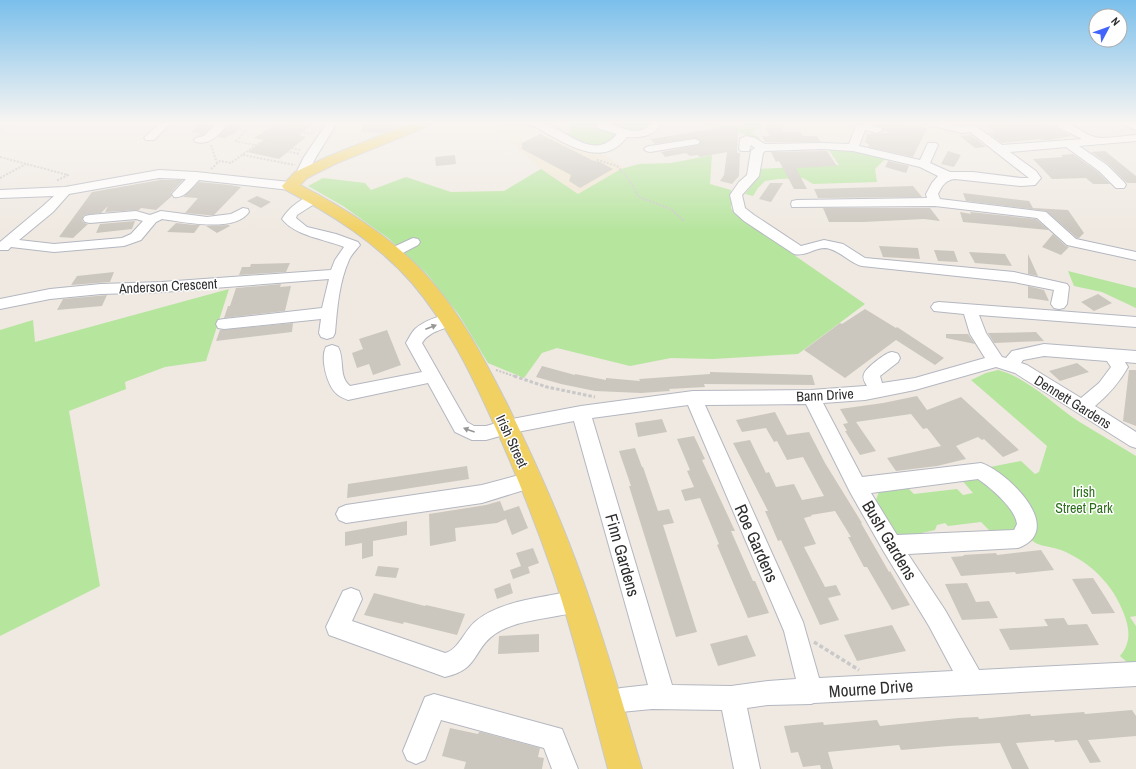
<svg xmlns="http://www.w3.org/2000/svg" width="1136" height="769" font-family="'Archivo Narrow',sans-serif">
<style>
.education{fill:#f0e6d1}
.green{fill:#b6e59e}
.building{fill:#cbc7bf}
.lines{fill:none;stroke-linecap:round;stroke-linejoin:round}
.minor-casing{stroke:#b4b7c1;stroke-width:2}
.major-casing{stroke:#c9c9c9;stroke-width:2}
.path-far2{stroke:#c9c9c9;stroke-width:2;stroke-dasharray:2 1.5;stroke-linecap:butt}
.path-far1{stroke:#c9c9c9;stroke-width:3;stroke-dasharray:3.5 2;stroke-linecap:butt}
.path{stroke:#c9c9c9;stroke-width:3.5;stroke-dasharray:4 2.5;stroke-linecap:butt}
.minor{fill:#fff;fill-rule:evenodd}
.major{fill:#f2d163;fill-rule:evenodd}
.oneway{fill:#969696}
.labels{text-anchor:middle;dominant-baseline:central;stroke-width:3;stroke-linejoin:round;paint-order:stroke}
.street-label{font-size:14px;fill:#2e2e2e;stroke:#fff}
.park-label{font-size:14px;fill:#2c6e1b;stroke:#fff}
.near-street-label{font-size:17px;fill:#2e2e2e;stroke:#fff}
</style>
<rect width="100%" height="100%" fill="#efe9e1"/>
<!-- education -->
<path class="education" d="M509 123H530L581 149 600 153 626 168 621 169 578 194 541 169 496 129Z"/>
<!-- green -->
<path class="green" d="M571 123H601L594 127 617 133 611 141 600 147 590 145 569 135Z
M611 123H652C646 130 632 134 623 130 619 128 616 125 611 123Z
M706 123 736 126 745 125V123H760L762 129H756L752 133 760 138 758 140 742 133 723 131 706 125Z
M828 149 854 151 885 159 875 169 877 182 813 184 803 178 778 179 765 181 758 188 753 196 745 194 758 177V169L839 165Z
M712 155 710 184 731 190V208L736 215 865 304 798 354 713 359 671 358 630 366 557 348 542 353 524 378 488 363 459 315 427 274 388 238 343 206 308 186 323 178 365 183 371 190 406 177 451 192 504 191 541 169 578 194 621 169 639 164 671 163Z
M1068 271 1136 288V308L1102 292 1074 286Z
M229 289 206 361 165 367 125 382 126 389 69 411 100 586 0 636V330L33 320 35 342Z
M998 370C1027 377 1054 405 1078 421 1097 433 1117 444 1136 456V616L1130 617 1136 626V662L1128 663 1120 656C1131 643 1130 630 1124 614 1113 584 1090 562 1061 550 1050 546 1038 547 1030 539L990 470V467L1021 461 1035 474 1039 472 1047 446 971 380 986 373Z
M973 476 992 483 1022 522 1009 534 992 533 981 522 948 526 945 523 937 525 935 530 917 534 918 537C914 537 908 539 905 538 892 535 882 510 876 500L881 486 905 485 914 494 957 489 963 495 973 493 960 478Z"/>
<!-- building -->
<path class="building" d="M201 123H215L203 135 197 136 201 133 191 132Z
M229 123H244L234 134 227 136 225 138 218 137Z
M277 123H314L299 135 306 137 279 159 247 152 264 140 254 138Z
M362 123H397L400 126 383 133 362 132Z
M767 123H784L782 132H801L803 136H817L821 142H765L762 136H770L765 129Z
M871 123H905L927 128 913 157 868 147 869 144 865 143 867 134 889 133V132L884 130 881 127Z
M982 123H1046L1051 126H1054L1071 136 1049 140H1042L1040 139 1002 143 988 133 996 132Z
M738 125 737 153H740L739 176 732 184 720 181 724 175 727 152 700 157 698 155 690 156 686 153 665 157 661 152 698 145 701 141 694 138 655 144 650 139Z
M540 134 596 162 598 161 613 169 580 188 569 181 571 175 522 149V143Z
M971 135 986 147 975 148 960 136Z
M827 151 837 166 796 168 807 189H794L779 161 776 162 771 152Z
M948 151 961 155 954 167 941 164Z
M1105 151 1136 176V183H1127L1108 164 1091 152Z
M1073 154 1098 172 1110 184H1093L1086 178 1052 179 1033 159 1063 157 1061 155Z
M455 155 456 164 436 166 435 157Z
M888 161 909 166 906 173 885 167Z
M160 180H183L171 193 172 196 156 210 141 208 139 210 105 212 108 206 101 213 84 215 82 220 84 223 88 224 73 238 59 237 92 192Z
M199 182 230 185 241 187 214 215H207L185 213 198 198 183 197Z
M770 183H783L771 202 759 199Z
M913 186 922 197 818 198 814 189Z
M963 193 1029 201 1033 208 1068 210 1084 233 1079 238H1077L1046 211 966 201Z
M257 196 271 202 261 208 247 201Z
M823 208H930L940 221 924 219 863 222H829Z
M960 212 971 214 970 212 1036 219 1049 230 963 222Z
M135 221 132 229 96 233 100 224Z
M176 223 195 225H200L194 233 167 232Z
M229 225 230 226 217 233 206 226Z
M1053 234 1066 246 1069 247 1061 255 1042 247Z
M879 246 918 248 920 259 883 257Z
M934 250 954 251 958 262 938 261Z
M969 252 1005 254 1012 266 975 263Z
M1028 254 1038 276 1028 274Z
M290 263 286 272 239 275 242 267H250L251 264Z
M114 272 110 282 71 285 77 276Z
M281 284 280 287 291 286 285 311 224 318 228 306H230L236 288Z
M1028 286 1044 290 1049 301 1028 298Z
M1098 294 1112 303 1094 311 1081 302Z
M107 295 102 306 57 310 63 299Z
M865 309 896 328 897 327 944 358 935 365 896 340 845 378 804 350 840 323 842 324Z
M293 323 292 332 216 341 220 330Z
M387 330 401 365 373 375 369 364 357 368 352 353 363 349 359 339Z
M1036 332 1044 341 994 343 988 333Z
M946 334H968L975 344 946 338Z
M1077 363 1089 372 1060 381 1049 371Z
M542 366 575 375V374L606 380V378L640 381 639 379 710 374V372L812 375 815 385 704 384 705 387 669 389 670 391 641 393 595 391 561 384 536 377Z
M1129 370H1136V426L1123 421Z
M917 396 927 410 961 397 1019 450 1003 457 984 439 982 440 978 437 956 446 966 459 937 466 896 471 887 458 941 446 927 428 923 429 911 414 856 422 876 451 860 455 845 431H847L843 424 848 423 840 409 883 403Z
M775 412 787 435 809 432 825 463 862 523H861L889 572 890 571 910 605 892 610 867 567H864L848 537H851L835 511 811 515 812 516 804 518 816 544 804 547 825 587 836 585 841 595 828 598 839 620 820 625 781 540 778 541 765 511H768L733 443 750 440 766 473 769 472 776 487 794 484 802 500 824 496 803 457 787 460 777 441 774 442 766 428 742 432 736 420Z
M662 419 667 432 638 437 635 423Z
M694 436 705 459 702 460 735 531H731L753 581H755L769 613 748 618 717 545 719 544 700 498 685 501 681 490 694 487 687 471 690 470 677 439Z
M635 448 642 467H643L658 511 669 509 674 523 663 525 697 632 676 637 629 486H631L619 451Z
M467 466 469 479 347 498 348 484Z
M500 501 504 511 519 506 528 528 512 535 506 519 497 523 455 528 456 541 430 546 429 514 486 505Z
M407 521V535L373 541V556L362 559V543L345 546V532Z
M533 548 539 563 528 567 530 573 513 579 510 570 521 566 516 553Z
M1041 550 1054 570 1016 574 1015 572 961 576 951 557 964 556 963 555 996 553 997 555Z
M378 566 399 568 396 578 375 576Z
M1093 578 1104 595 1115 613 1092 614 1072 579Z
M510 583 513 593 497 599 494 589Z
M967 583 976 602 989 601 998 618 962 620 945 584Z
M374 593 425 606 426 605 465 614 457 635 404 622 403 624 364 615Z
M1064 618 1068 625 1087 624 1099 645 1010 650 999 629 1048 626 1044 619Z
M892 625 906 651 857 661 844 635Z
M539 634V652L498 654 499 636Z
M747 635 756 656 718 666 710 644Z
M1132 710 1136 716V736L1088 740 1101 762 1090 763 1077 740 1055 742 1054 740 1016 743 1029 769H1012L1000 743 949 746 901 750 899 745 828 752 833 769H821L820 765 803 767 798 752 791 753 784 726 823 722 824 725 877 720 880 726 958 718 978 717 979 719 1030 714 1031 716 1084 712 1085 714Z
M450 728 478 734 479 732H481L540 748 538 757 544 758 542 769H464L466 762 442 756Z"/>
<g class="lines">
<!-- minor casing -->
<g class="minor-casing">
<path id="minor" d="M160 123H171L154 140H146L144 138 146 136Z
M217 123H228C221 133 210 146 196 142L194 140 196 138 204 136Z
M327 123H337L316 157 305 178H297L295 175 304 157Z
M531 123C535 123 541 122 546 124 570 133 595 161 617 134L597 128 596 126 597 124C615 120 636 142 651 123H662C654 136 642 138 627 137 601 172 561 140 532 125Z
M927 123H946L962 127 972 125 976 126 1002 145 1082 139 1058 127 1057 125 1058 123C1077 123 1080 133 1095 137 1102 140 1128 135 1136 135V141L1079 146 1107 165 1124 182 1126 185 1124 188H1116L1099 171 1066 147 1010 152 1036 171 1041 178 1035 185 1021 186 955 179C945 180 942 186 938 194L940 199 1046 212 1076 239 1136 252V260L1067 245 1037 218 935 206 792 207 791 204 792 201 797 200 927 198 926 194 932 183 938 176 920 167 853 151 822 149 765 151 763 153 759 176 742 195 745 208 754 215 801 246 824 240 843 244 865 258 1014 272 1067 284 1069 287 1067 304 1064 308 1059 309 1054 308 1051 304 1054 290 1014 282 862 266C849 263 839 249 825 248 814 248 805 257 794 254L744 221 734 212 730 195 739 182 747 175 751 151 755 148 751 145 749 151H741L739 149 740 139 746 136 755 138 765 144 822 143 849 144 856 126 865 124 881 128 883 130 877 133 865 130 859 146 920 160 928 143H936L938 145 930 163 950 172H973L1021 178H1029L970 132 962 133 928 125Z
M1123 123H1136V130L1124 125Z
M694 139 698 140 700 142 698 144 650 152 646 151 644 149 646 147 650 146Z
M159 170 196 172 290 182 294 183 296 186 294 189 290 190 199 180C192 187 184 199 174 197L172 194 186 179 159 178 69 194 53 212 19 240 54 244 122 238 131 234 143 221 136 219 90 223 85 222 83 219 85 216 90 215 136 211 150 215 161 211 207 217 231 214 243 208 248 209 249 212C235 233 184 222 162 219L156 222 141 240 124 246 54 252 11 247 8 250H0V242L43 206 54 196 0 198V190L65 187Z
M315 194 319 195 321 198 319 201 297 215 296 218 307 227 336 234 358 242 360 245C356 250 351 255 349 260 339 282 337 309 335 333L333 337 327 339 321 337 319 333 321 319 224 329 218 328 216 324 218 320 224 319 322 308 329 279 162 292 101 294 50 299 0 309V299L50 289 101 284 162 282 331 270 335 260 344 247C325 239 295 236 282 219 288 208 303 197 315 194Z
M413 238 418 239 420 242 418 245 397 256 392 257 387 256 385 253 387 250Z
M939 302 1136 317V327L979 315 986 333 1002 357 1006 358 1012 351 1044 344 1136 351V363L1125 362 1128 367C1119 383 1108 395 1095 406L1136 432V448L1130 446 1015 373 996 367 915 390 865 400 823 403 862 477 981 463C1008 472 1067 530 1018 548L908 554 945 610 979 670 1136 662V686L814 703 811 704 768 705 747 708 760 769H734L722 710 652 709 621 712 607 715 598 712 595 703 598 694 621 688 648 685 574 421 507 434 486 440H472L455 432 428 383 348 400C344 398 340 397 337 394 327 386 320 358 326 347L332 345 338 347C345 359 338 376 350 386L422 372 406 343C409 338 411 333 415 329 424 321 443 313 454 316L457 320C451 330 431 328 422 343L467 422 474 426H486L507 420 581 406 693 391 811 390 865 386H867C865 382 862 379 864 374 865 369 886 352 892 352 893 352 897 353 898 354L900 358 898 362 880 376 882 383 915 378 985 358 970 334 964 314 934 311 931 307 934 303ZM1044 356 1107 361 1111 367 1099 383 1081 398 1027 365 1021 363 1023 360ZM806 404 850 492 884 552 929 626 953 671 819 678 803 622 705 405ZM688 405 784 631 796 679 768 681 731 686 672 685 592 418ZM978 479C991 488 1015 508 1017 524L1014 530 897 535 871 493Z
M530 472 537 474 540 480 537 486 482 503 346 523 339 520 336 514 339 508 346 505 482 485Z
M351 588 359 591 362 599 352 621 445 653C459 650 465 629 476 621 498 603 531 599 557 594 563 593 570 590 575 590 578 590 581 592 584 593L587 601 584 609C555 620 521 617 495 634 472 650 480 669 445 677L329 635 326 627 343 591Z
M434 694 562 729 578 769H552L544 748 441 720 425 760 416 764 407 760 403 751 425 697Z"/>
</g>
<!-- major casing -->
<g class="major-casing">
<path id="major" d="M411 123H431L429 126 337 163 307 178 300 185C346 209 390 236 425 274 460 312 484 359 507 404 535 461 561 519 582 578 605 641 623 705 642 769H608C591 705 575 640 554 576 536 524 516 473 493 422 471 373 447 324 412 283 376 242 331 214 284 189L282 186 295 172 327 157Z"/>
</g>
<!-- path-far2 -->
<path class="path-far2" d="M259 124 312 134
M0 129 14 123
M235 141 300 154
M236 141 253 123
M211 145 217 163
M243 155 295 165
M0 157 68 175 56 181
M588 160 592 163 598 160 617 166 627 177 639 197 671 209 684 221
M211 169 220 161 231 163 260 142 301 150
M0 178 26 164
M496 370 517 377"/>
<!-- path-far1 -->
<path class="path-far1" d="M514 376 547 387 595 397"/>
<!-- path -->
<path class="path" d="M814 642 859 670"/>
<!-- minor -->
<use href="#minor" class="minor"/>
<!-- major -->
<use href="#major" class="major"/>
</g>
<!-- one-way arrows -->
<defs><path id="oneway-solid" d="M-6-.8H1V-3.2L6.5 0L1 3.2V.8H-6Z"/></defs>
<g class="oneway">
<use href="#oneway-solid" transform="translate(431 327) rotate(-21)"/>
<use href="#oneway-solid" transform="translate(469 430) rotate(-160)"/>
</g>
<!-- sky -->
<linearGradient id="sky" x2="0" y2="1"><stop stop-color="#7abfeb"/><stop offset="0.53" stop-color="#f8f5f2"/><stop offset="1" stop-color="#f8f5f2" stop-opacity="0"/></linearGradient>
<rect width="1136" height="231" fill="url(#sky)"/>
<g class="labels">
<!-- street labels -->
<g class="street-label">
<text transform="translate(168 286) rotate(-3)">Anderson Crescent</text>
<text transform="translate(825 395) rotate(-3)">Bann Drive</text>
<text transform="translate(1073 402) rotate(32)">Dennett Gardens</text>
<text transform="translate(512 441) rotate(65)">Irish Street</text>
</g>
<!-- park labels -->
<g class="park-label">
<text x="1084" y="492">Irish<tspan x="1084" dy="16">Street Park</tspan></text>
</g>
<!-- near-street labels -->
<g class="near-street-label">
<text transform="translate(890 540) rotate(59)">Bush Gardens</text>
<text transform="translate(757 543) rotate(66)">Roe Gardens</text>
<text transform="translate(623 555) rotate(74)">Finn Gardens</text>
<text transform="translate(871 688) rotate(-4)">Mourne Drive</text>
</g>
</g>
<!-- north arrow -->
<g transform="translate(1108 28) rotate(49)"><circle r="19" fill="#ffffff" stroke="#ababab"/>
<path d="M0-3L7 15L0 10L-7 15Z" fill="#4264fb"/>
<text y="-6" font-size="11" font-weight="bold" text-anchor="middle" fill="#2e2e2e">N</text>
</g>
</svg>
